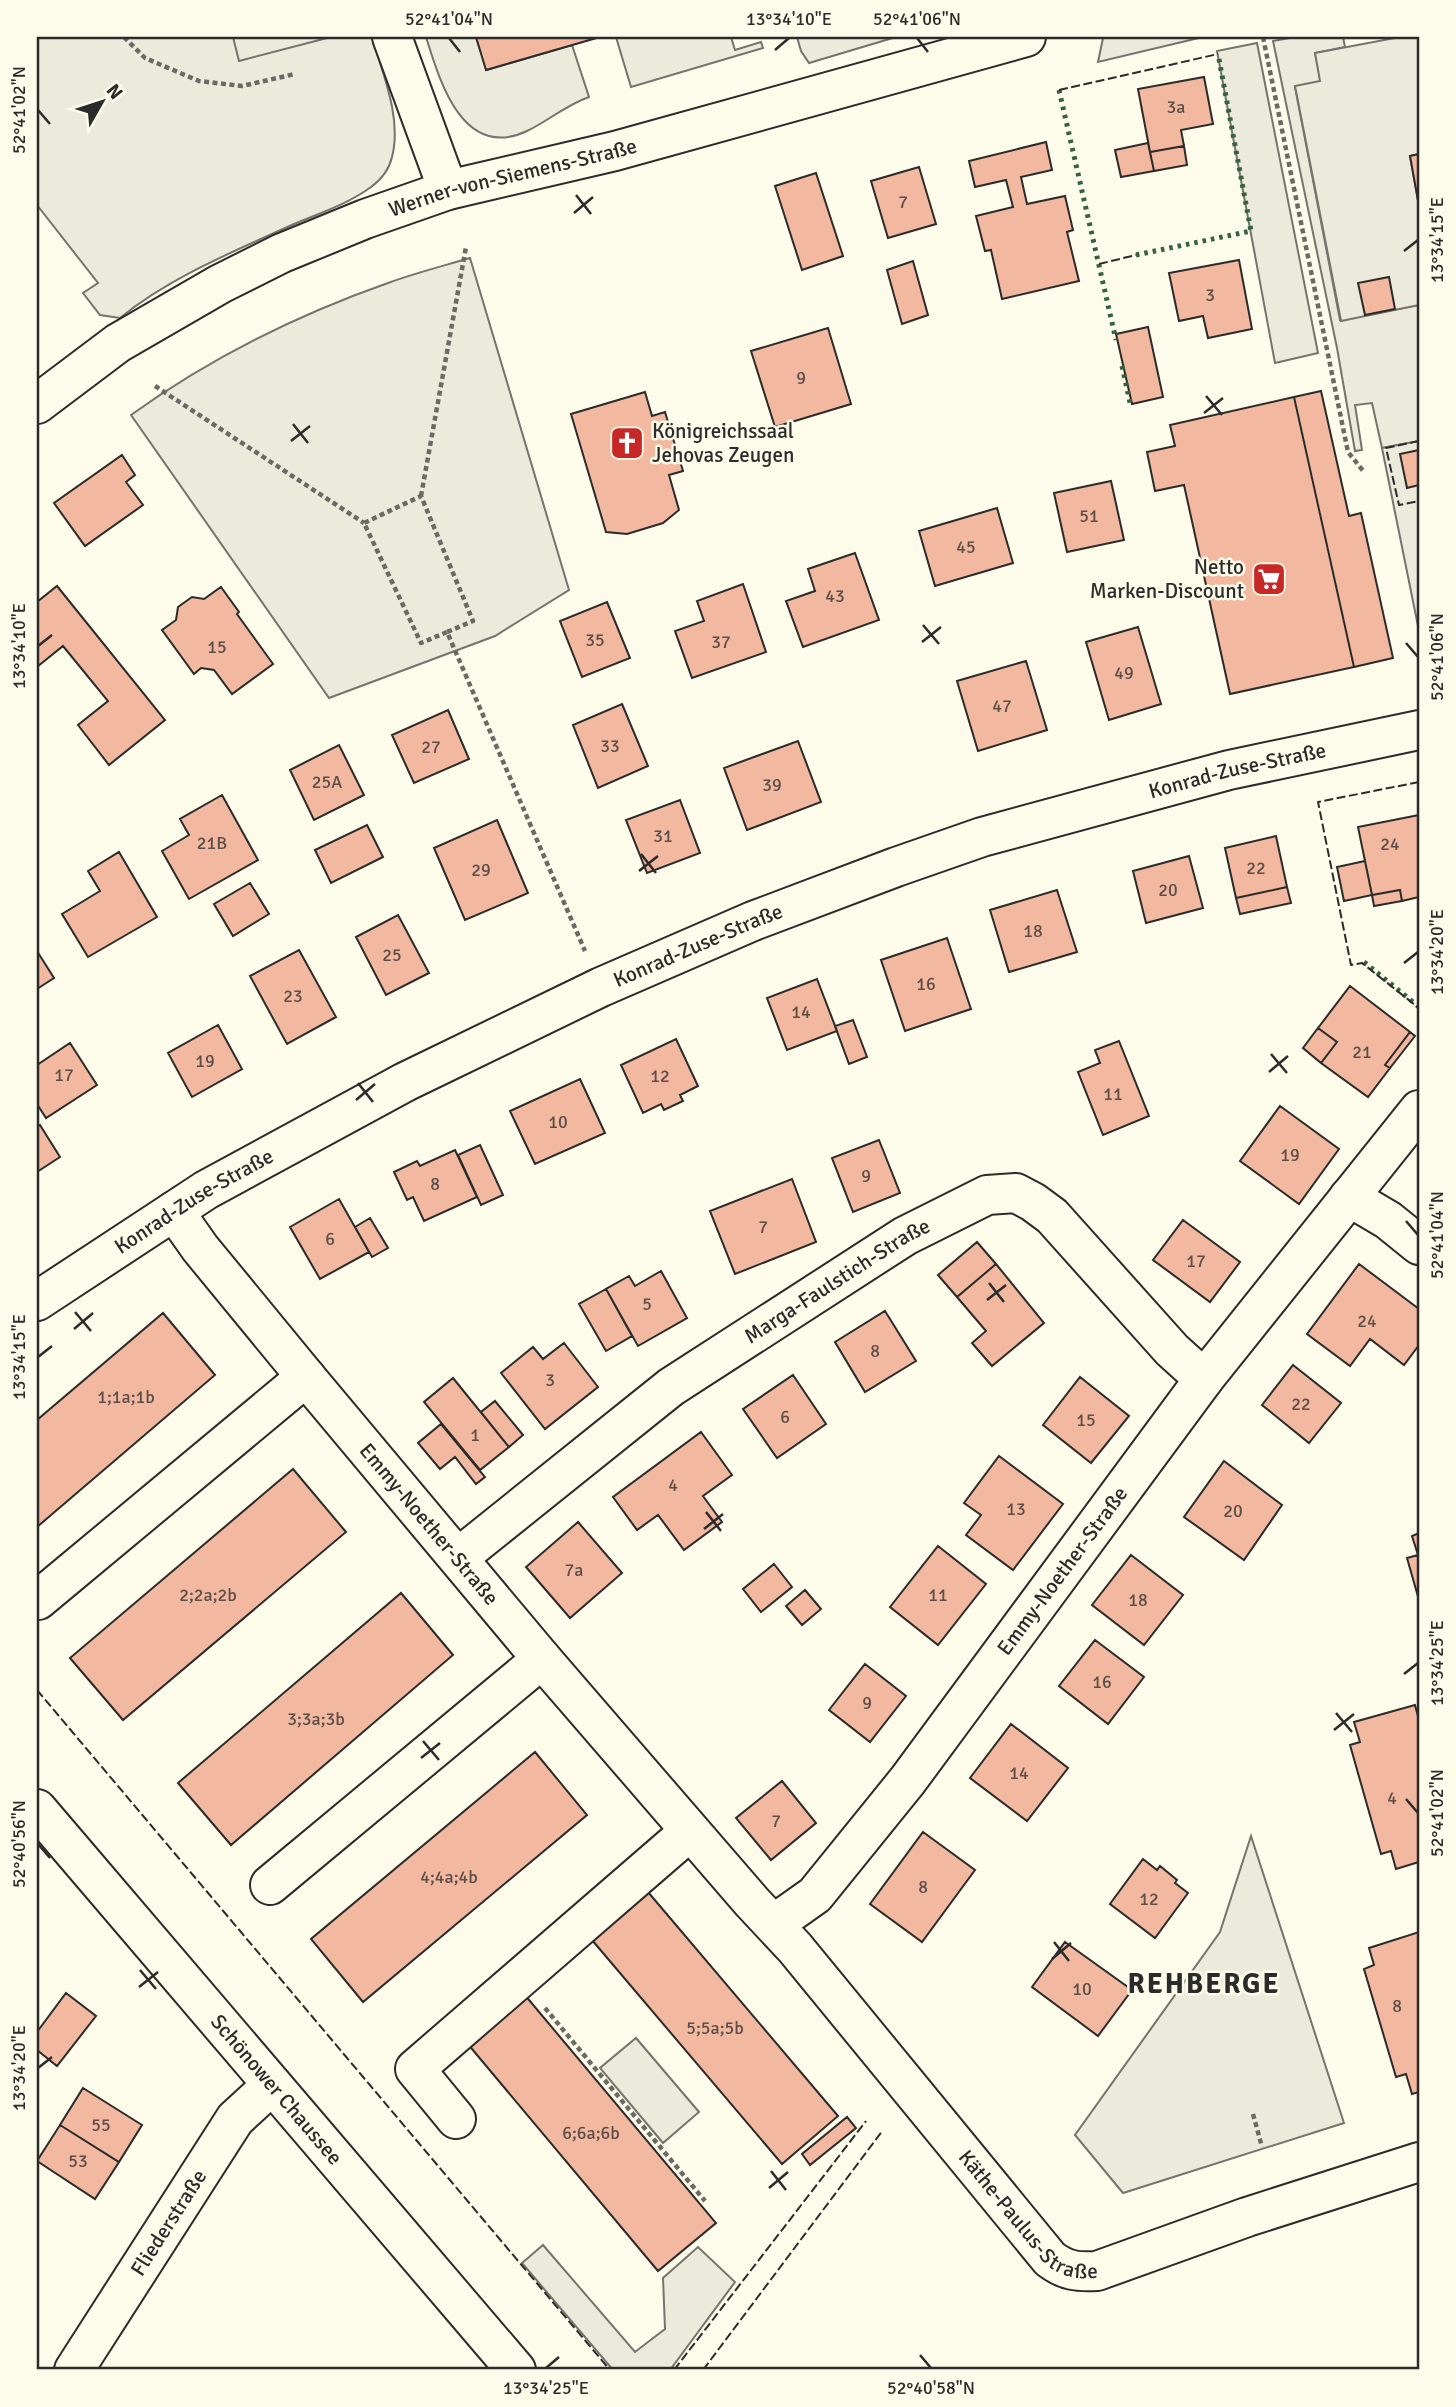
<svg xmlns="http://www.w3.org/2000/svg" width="1456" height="2407" font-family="Signika,sans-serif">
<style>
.green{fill:#ecebdb;stroke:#74746e;stroke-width:2}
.parking{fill:#eceadb;stroke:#74746e;stroke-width:2}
.building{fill:#f2b8a0;stroke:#2b2b2b;stroke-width:2}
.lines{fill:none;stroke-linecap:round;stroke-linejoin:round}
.minor-casing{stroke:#2b2b2b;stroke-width:42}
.major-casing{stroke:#2b2b2b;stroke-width:42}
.path{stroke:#6a6964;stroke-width:4.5;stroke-dasharray:5 3.5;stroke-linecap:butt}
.minor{stroke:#fdfbea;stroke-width:38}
.major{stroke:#fdfbea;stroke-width:38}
.hedge{stroke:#34623c;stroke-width:5;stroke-dasharray:3.5 5;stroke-linecap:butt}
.fence{stroke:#2b2b2b;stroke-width:2;stroke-dasharray:9 3.5;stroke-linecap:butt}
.ticks{fill:none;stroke:#2b2b2b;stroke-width:2.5}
.labels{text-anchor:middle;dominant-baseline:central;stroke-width:5;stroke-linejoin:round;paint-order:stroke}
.number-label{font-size:18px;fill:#5d4e48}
.street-label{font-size:21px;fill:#2b2b2b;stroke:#fdfbea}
.poi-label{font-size:21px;fill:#2b2b2b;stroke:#fdfbea;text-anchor:start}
.district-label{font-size:28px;font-weight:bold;letter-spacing:2px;fill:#2b2b2b;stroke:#fdfbea}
.neatline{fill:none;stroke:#2b2b2b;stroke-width:2.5}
.ticks-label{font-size:18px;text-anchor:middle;fill:#2b2b2b}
</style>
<rect width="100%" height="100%" fill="#fdfbea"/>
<!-- green -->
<path class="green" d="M37 37H372C383 74 402 119 392 157 389 170 382 179 371 187 348 204 320 213 294 224 235 251 170 277 120 318L100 315 83 293 98 283 37 205Z
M426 37H476L487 70 572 45 589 97C566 105 548 121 527 131 463 161 440 82 426 37Z
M616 37H731L735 50 761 42 763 48 631 87Z
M797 37H896L809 63 801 51Z
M1107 37H1203L1098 62 1103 38Z
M1295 37H1343L1345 47 1315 53 1321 82 1295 87 1340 320 1419 305V441L1382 448 1372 403 1355 405 1362 450 1355 451 1337 348 1273 41Z
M1257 43 1318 353 1275 363 1217 51Z
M470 258 569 590 495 636 329 698 131 415C209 359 297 315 388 283 415 273 443 266 470 258Z
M1251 1836 1344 2123 1123 2193 1075 2135 1220 1932Z
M636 2038 699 2112 663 2143 600 2068Z
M543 2245 635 2352 665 2329 663 2278 698 2247 735 2282 670 2370H613L522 2263Z"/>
<!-- parking -->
<path class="parking" d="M233 37H331L239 61Z
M1400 37H1419V154L1410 156 1419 206V305L1341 321 1295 86 1320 81 1315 53Z
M1419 441V631L1382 448Z"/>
<!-- building -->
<path class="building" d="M476 37H600L486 70Z
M1204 77 1213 124 1181 130 1184 146 1150 152 1138 89Z
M1046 142 1052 170 1021 177 1027 204 1065 196 1073 230 1067 232 1079 281 1002 299 991 250 985 251 976 216 1013 207 1006 180 975 187 969 161Z
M1148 143 1154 171 1121 177 1115 150Z
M1184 146 1187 165 1154 171 1150 152Z
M1419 154V206L1410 156Z
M919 167 936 224 888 238 871 181Z
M816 173 843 256 802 270 775 186Z
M1239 260 1252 329 1208 338 1203 316 1179 321 1169 273Z
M913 261 928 315 902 324 887 270Z
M1389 277 1395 309 1365 315 1358 283Z
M1148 327 1163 397 1132 404 1116 334Z
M828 328 851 404 775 427 751 351Z
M1321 391 1349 516 1361 513 1393 658 1354 667 1294 397Z
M645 392 652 416 665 412 683 471 669 475 679 510 663 523 627 534 606 532 571 414Z
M1294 397 1354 667 1230 694 1184 485 1155 491 1147 452 1175 446 1170 425Z
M1419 450V485L1407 488 1400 454Z
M122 455 135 475 126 482 143 505 85 546 54 503Z
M1111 481 1124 540 1067 552 1054 493Z
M997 508 1013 563 935 586 919 531Z
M855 553 879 620 803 647 786 601 815 591 808 569Z
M743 584 766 652 692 678 675 631 704 621 697 601Z
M57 586 165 720 109 765 78 725 108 701 63 646 37 667V602Z
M221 587 239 612 237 614 273 664 232 694 214 670 201 668 194 674 162 630 176 620 178 607 192 597 204 599Z
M607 602 630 658 582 677 560 621Z
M1138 627 1161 704 1109 720 1086 642Z
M1026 661 1047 730 978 751 957 681Z
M622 704 648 766 598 788 573 725Z
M448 710 469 759 414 783 392 735Z
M798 741 821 802 747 830 724 768Z
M339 745 364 795 314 820 290 770Z
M222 795 258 860 189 899 162 851 189 835 180 819Z
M680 800 700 853 647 873 626 820Z
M1419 815V897L1402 901 1400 890 1372 895 1358 827Z
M497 820 528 893 465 920 434 848Z
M367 825 383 857 331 883 315 850Z
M1276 836 1287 887 1236 898 1225 848Z
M119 852 157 917 88 957 62 914 100 891 88 871Z
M1189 856 1203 908 1146 923 1133 871Z
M1365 861 1372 895 1344 901 1337 867Z
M250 883 269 914 233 936 214 904Z
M1287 887 1291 903 1240 914 1236 898Z
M1057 890 1077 952 1009 972 990 910Z
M1400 890 1402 901 1374 906 1372 895Z
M398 915 429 973 386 995 356 937Z
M947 938 971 1009 905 1031 881 960Z
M299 950 336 1017 287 1044 250 976Z
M37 951 54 978 37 989Z
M817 979 837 1031 787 1050 767 998Z
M1350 986 1410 1032 1385 1065 1390 1068 1368 1097 1321 1063 1337 1042 1318 1028Z
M853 1020 867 1057 849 1064 835 1026Z
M218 1025 242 1069 192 1097 168 1053Z
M1318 1028 1337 1042 1321 1063 1303 1048Z
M1410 1032 1415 1036 1390 1068 1385 1065Z
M676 1039 698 1086 680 1095 683 1101 664 1110 661 1104 643 1113 621 1065Z
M1119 1041 1149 1116 1103 1135 1078 1072 1100 1063 1095 1050Z
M70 1043 97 1085 46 1118 37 1104V1065Z
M580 1079 605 1133 535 1164 510 1111Z
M1280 1106 1339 1149 1299 1204 1240 1161Z
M40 1125 60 1157 37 1172V1127Z
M879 1140 900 1193 853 1212 832 1158Z
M480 1145 503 1195 481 1205 458 1155Z
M455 1150 477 1197 424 1221 413 1197 407 1200 394 1172 417 1161 420 1166Z
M792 1179 816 1242 735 1274 710 1211Z
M339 1199 369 1252 320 1279 290 1227Z
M370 1218 388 1248 372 1257 355 1227Z
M1183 1220 1240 1262 1210 1302 1153 1260Z
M977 1242 996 1264 957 1297 938 1275Z
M996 1264 1044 1323 992 1366 972 1343 986 1331 957 1297Z
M1359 1264 1419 1309V1345L1404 1365 1370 1339 1350 1366 1307 1334Z
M661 1271 687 1318 638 1346 606 1289 629 1276 635 1286Z
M606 1289 632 1336 606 1351 579 1304Z
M885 1311 916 1361 865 1392 835 1342Z
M163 1313 215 1375 37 1527V1420Z
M564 1343 598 1387 545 1429 501 1373 533 1347 543 1359Z
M1293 1365 1341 1403 1309 1443 1262 1405Z
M793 1375 826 1424 777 1458 743 1409Z
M1080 1377 1129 1416 1091 1463 1043 1425Z
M453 1378 509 1447 480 1470 424 1402Z
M495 1401 523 1435 509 1447 481 1412Z
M441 1424 485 1477 476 1484 455 1457 440 1469 418 1443Z
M701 1432 732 1475 703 1496 722 1522 684 1550 658 1515 637 1530 613 1497Z
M999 1456 1063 1504 1013 1570 966 1535 981 1515 964 1503Z
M1224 1461 1282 1505 1244 1560 1184 1517Z
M293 1469 346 1532 123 1720 70 1658Z
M578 1522 622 1573 570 1618 526 1567Z
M1419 1533V1600L1407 1558 1418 1555 1412 1536Z
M938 1546 986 1584 938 1645 890 1607Z
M1131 1555 1183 1595 1144 1645 1092 1605Z
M774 1564 792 1587 761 1612 743 1589Z
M805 1590 821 1609 802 1625 786 1606Z
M401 1593 453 1655 231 1845 178 1783Z
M1095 1640 1144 1677 1108 1724 1059 1686Z
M865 1664 906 1696 870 1742 829 1710Z
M1415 1705 1419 1720V1862L1396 1869 1391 1851 1381 1854 1350 1745 1360 1742 1354 1722Z
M1011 1724 1068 1768 1027 1821 970 1778Z
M535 1752 587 1815 363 2002 311 1939Z
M782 1781 816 1823 771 1860 736 1818Z
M923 1832 975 1870 922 1942 870 1904Z
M1143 1859 1157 1870 1160 1866 1177 1880 1175 1883 1188 1893 1155 1938 1110 1904Z
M648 1892 838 2116 782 2164 592 1940Z
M1419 1932V2092L1412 2094 1406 2074 1396 2077 1364 1969 1374 1965 1369 1948Z
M1065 1942 1132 1990 1098 2036 1032 1987Z
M66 1993 96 2016 57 2066 37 2050V2032Z
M524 1994 716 2223 658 2271 467 2043Z
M83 2088 142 2125 119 2162 60 2125Z
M847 2117 856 2128 810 2165 802 2154Z
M60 2125 119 2162 95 2199 37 2161Z"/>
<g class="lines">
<!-- minor casing -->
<g class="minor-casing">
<g id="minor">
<path d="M392 37 448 190"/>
<path id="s1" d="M37 404 118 343 220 284 282 253 365 219 448 190 615 151 1026 37"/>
<path d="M1349 1197 1388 1220 1419 1245"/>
<path id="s2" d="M174 1211 200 1248 306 1377 542 1659 752 1902 795 1948 1050 2259C1066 2271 1077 2272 1097 2271L1247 2217 1419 2162"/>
<path id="s3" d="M37 1301 206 1190 405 1082 601 987 753 921 896 867 982 837 1229 770 1419 730"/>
<path id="s4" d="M459 1557 671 1387 905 1236 987 1195 1016 1193 1033 1202 1052 1216 1172 1350 1204 1379"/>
<path d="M38 1600 306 1377"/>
<path d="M270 1885 542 1659"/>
<path id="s5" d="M774 1924 815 1895 908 1780 1204 1379 1419 1110"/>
<path d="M456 2119 415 2069 690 1831"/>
<path id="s6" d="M74 2370 235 2119 272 2085"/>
</g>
</g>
<!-- major casing -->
<g class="major-casing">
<g id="major">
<path id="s7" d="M37 1809 516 2370"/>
</g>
</g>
<!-- path -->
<path class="path" d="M124 37 145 58 199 81 242 86 295 74
M1263 37 1348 452 1364 472
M155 386 364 523
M421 496 466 247
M447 632 421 643 364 523 421 496 473 621 447 632 585 951
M545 2008 705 2201
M1253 2114 1262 2147"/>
<!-- minor -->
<use href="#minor" class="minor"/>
<!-- major -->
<use href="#major" class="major"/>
<!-- hedge -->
<path class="hedge" d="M1059 90 1116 340
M1136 255 1251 231 1218 54
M1122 366 1131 407
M1364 962 1419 1007"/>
<!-- fence -->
<path class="fence" d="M1059 90 1218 54
M1099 264 1136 255
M1419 441 1386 448 1399 505 1419 501
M1419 782 1318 802 1351 965 1362 963 1419 1008
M37 1690 610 2370
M674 2370 866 2121
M703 2370 883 2130"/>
</g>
<!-- ticks -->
<path class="ticks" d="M449 38 460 52M917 38 928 52M775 50 789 38M38 110 50 124M576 195 591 214M574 213 593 197M1404 251 1418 240M1206 396 1222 415M1204 413 1223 398M293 424 308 443M291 441 310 426M923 625 939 644M922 642 941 627M1406 643 1418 657M38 646 52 635M641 854 656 873M639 871 658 856M1404 963 1418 952M1271 1054 1287 1073M1269 1072 1288 1056M358 1083 373 1102M356 1100 375 1084M1406 1221 1418 1235M989 1283 1004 1302M987 1300 1006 1285M75 1312 91 1331M74 1329 93 1313M38 1357 52 1346M706 1512 721 1531M704 1529 723 1514M1404 1674 1418 1663M1336 1713 1352 1732M1334 1730 1354 1714M423 1741 439 1760M421 1758 440 1743M1406 1799 1418 1813M38 1844 50 1858M1054 1942 1069 1961M1052 1959 1071 1943M140 1970 156 1989M139 1987 158 1972M38 2068 52 2057M771 2171 786 2190M769 2188 788 2172M920 2355 931 2368M546 2368 559 2357"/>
<!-- icons -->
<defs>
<g id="church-square" transform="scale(1.75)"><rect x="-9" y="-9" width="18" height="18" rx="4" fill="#c62828" stroke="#fdfbea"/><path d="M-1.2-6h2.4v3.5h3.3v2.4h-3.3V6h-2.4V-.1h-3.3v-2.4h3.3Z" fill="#fff"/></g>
<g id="supermarket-square" transform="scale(1.75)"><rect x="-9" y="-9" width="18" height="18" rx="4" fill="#c62828" stroke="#fdfbea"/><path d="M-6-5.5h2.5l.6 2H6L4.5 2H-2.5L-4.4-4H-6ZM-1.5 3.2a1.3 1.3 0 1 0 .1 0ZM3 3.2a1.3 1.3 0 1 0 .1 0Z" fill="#fff"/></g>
</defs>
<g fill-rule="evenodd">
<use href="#church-square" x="627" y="443"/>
<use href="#supermarket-square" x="1269" y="579"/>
</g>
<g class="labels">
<!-- number labels -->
<g class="number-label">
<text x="1176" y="107">3a</text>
<text x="903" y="202">7</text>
<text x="1210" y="295">3</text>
<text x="801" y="378">9</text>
<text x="1089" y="516">51</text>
<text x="966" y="547">45</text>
<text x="835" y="596">43</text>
<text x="595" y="640">35</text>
<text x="721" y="642">37</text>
<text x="217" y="647">15</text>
<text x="1124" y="673">49</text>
<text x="1002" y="706">47</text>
<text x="610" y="746">33</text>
<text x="431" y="747">27</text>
<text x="327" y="782">25A</text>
<text x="772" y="785">39</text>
<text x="663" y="836">31</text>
<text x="212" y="843">21B</text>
<text x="1390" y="844">24</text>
<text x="1256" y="868">22</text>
<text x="481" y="870">29</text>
<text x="1168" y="890">20</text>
<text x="1033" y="931">18</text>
<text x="392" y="955">25</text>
<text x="926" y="984">16</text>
<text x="293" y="996">23</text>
<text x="801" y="1012">14</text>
<text x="1362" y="1052">21</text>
<text x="205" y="1061">19</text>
<text x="64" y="1075">17</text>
<text x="660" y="1076">12</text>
<text x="1113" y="1094">11</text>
<text x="558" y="1122">10</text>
<text x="1290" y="1155">19</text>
<text x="866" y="1176">9</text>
<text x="435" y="1184">8</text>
<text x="763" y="1227">7</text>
<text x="330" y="1239">6</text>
<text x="1196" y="1261">17</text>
<text x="647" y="1304">5</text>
<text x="1367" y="1321">24</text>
<text x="875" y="1351">8</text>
<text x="550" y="1380">3</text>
<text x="126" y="1397">1;1a;1b</text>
<text x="1301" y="1404">22</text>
<text x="785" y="1417">6</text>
<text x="1086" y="1420">15</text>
<text x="475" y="1435">1</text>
<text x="673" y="1485">4</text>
<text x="1016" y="1509">13</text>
<text x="1233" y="1511">20</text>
<text x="574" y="1570">7a</text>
<text x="208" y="1595">2;2a;2b</text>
<text x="938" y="1595">11</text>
<text x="1138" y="1600">18</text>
<text x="1102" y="1682">16</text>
<text x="867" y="1703">9</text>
<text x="316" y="1719">3;3a;3b</text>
<text x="1019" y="1773">14</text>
<text x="1392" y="1798">4</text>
<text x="776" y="1821">7</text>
<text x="449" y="1877">4;4a;4b</text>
<text x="923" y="1887">8</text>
<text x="1149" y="1899">12</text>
<text x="1082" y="1989">10</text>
<text x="1397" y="2006">8</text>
<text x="715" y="2028">5;5a;5b</text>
<text x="101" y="2125">55</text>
<text x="591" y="2133">6;6a;6b</text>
<text x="78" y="2161">53</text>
</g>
<!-- street labels -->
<g class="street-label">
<text stroke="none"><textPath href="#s1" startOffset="532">Werner-von-Siemens-Straße</textPath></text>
<text stroke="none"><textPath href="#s3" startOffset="1320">Konrad-Zuse-Straße</textPath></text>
<text stroke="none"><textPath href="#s3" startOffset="752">Konrad-Zuse-Straße</textPath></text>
<text stroke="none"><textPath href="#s3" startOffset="186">Konrad-Zuse-Straße</textPath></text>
<text stroke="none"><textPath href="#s4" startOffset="469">Marga-Faulstich-Straße</textPath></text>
<text stroke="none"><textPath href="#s2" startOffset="404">Emmy-Noether-Straße</textPath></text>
<text stroke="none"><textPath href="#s5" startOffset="458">Emmy-Noether-Straße</textPath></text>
<text stroke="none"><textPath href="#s7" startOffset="369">Schönower Chaussee</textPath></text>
<text stroke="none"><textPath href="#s2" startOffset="1323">Käthe-Paulus-Straße</textPath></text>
<text stroke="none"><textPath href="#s6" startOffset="175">Fliederstraße</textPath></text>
</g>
<!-- poi labels -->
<g class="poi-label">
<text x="652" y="431">Königreichssaal<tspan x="652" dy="24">Jehovas Zeugen</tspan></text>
<text x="1244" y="567" text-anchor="end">Netto<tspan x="1244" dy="24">Marken-Discount</tspan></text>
</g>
<!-- district labels -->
<g class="district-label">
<text x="1204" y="1984">REHBERGE</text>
</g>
</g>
<!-- border -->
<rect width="1456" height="2407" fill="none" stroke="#fdfbea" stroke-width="77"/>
<!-- north arrow -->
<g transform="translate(102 102) rotate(51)" stroke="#fdfbea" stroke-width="5" paint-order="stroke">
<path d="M0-5L12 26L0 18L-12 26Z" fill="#2b2b2b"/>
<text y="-10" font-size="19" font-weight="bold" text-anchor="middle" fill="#2b2b2b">N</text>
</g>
<rect x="38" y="38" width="1380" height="2330" class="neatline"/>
<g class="ticks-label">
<text x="449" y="25">52°41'04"N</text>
<text x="789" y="25">13°34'10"E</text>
<text x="917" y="25">52°41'06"N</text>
<text transform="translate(19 110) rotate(-90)" y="6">52°41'02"N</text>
<text transform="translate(1437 240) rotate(-90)" y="6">13°34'15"E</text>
<text transform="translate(19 646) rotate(-90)" y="6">13°34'10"E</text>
<text transform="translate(1437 657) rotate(-90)" y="6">52°41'06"N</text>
<text transform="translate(1437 952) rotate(-90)" y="6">13°34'20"E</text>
<text transform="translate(1437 1235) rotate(-90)" y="6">52°41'04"N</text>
<text transform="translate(19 1357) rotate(-90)" y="6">13°34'15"E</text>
<text transform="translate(1437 1663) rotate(-90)" y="6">13°34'25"E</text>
<text transform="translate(1437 1813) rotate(-90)" y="6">52°41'02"N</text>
<text transform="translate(19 1844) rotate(-90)" y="6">52°40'56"N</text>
<text transform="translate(19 2068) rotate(-90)" y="6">13°34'20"E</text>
<text x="546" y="2394">13°34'25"E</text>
<text x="931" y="2394">52°40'58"N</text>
</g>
</svg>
